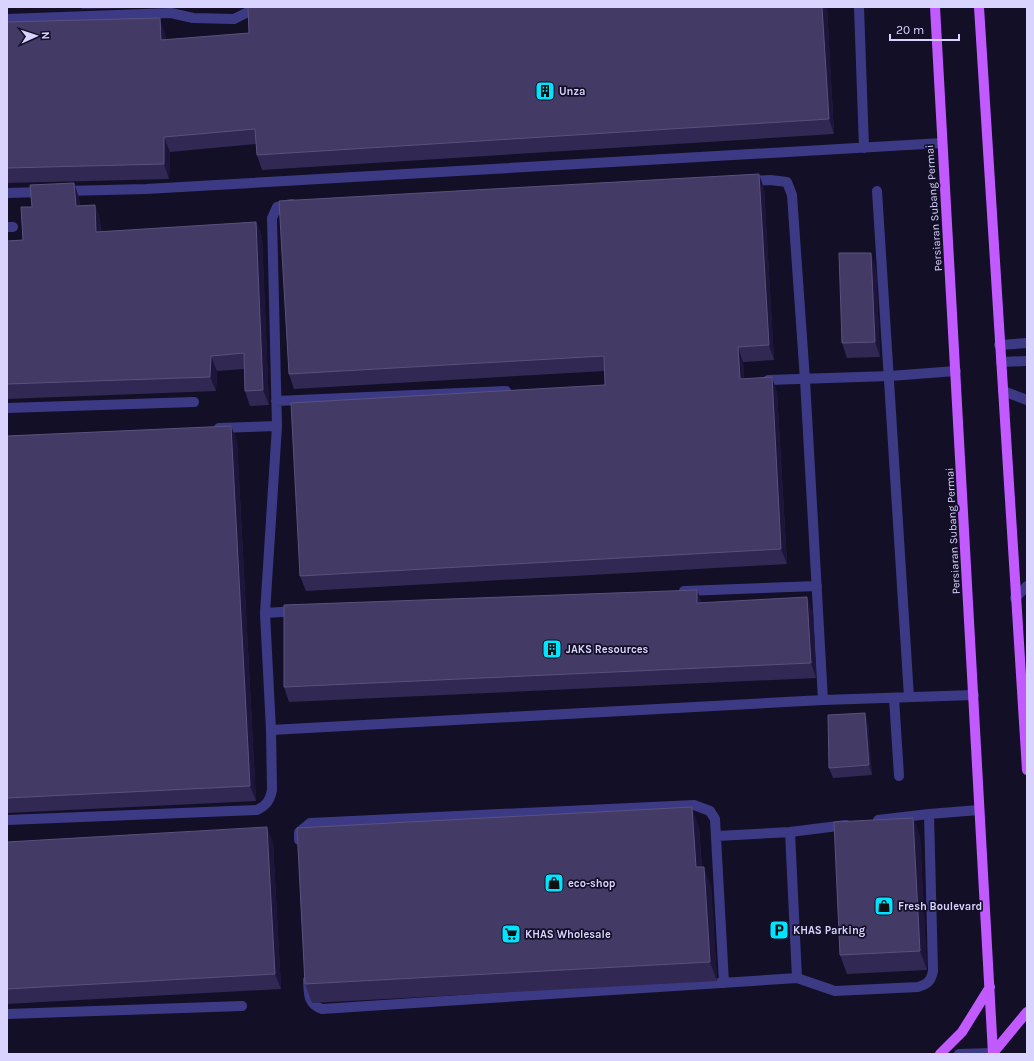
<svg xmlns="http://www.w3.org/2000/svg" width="1034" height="1061" font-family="Karla,sans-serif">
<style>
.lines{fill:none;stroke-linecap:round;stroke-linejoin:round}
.minor{stroke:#3d3a85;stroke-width:10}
.major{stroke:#c25bff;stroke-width:10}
.wall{fill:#312854}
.shaded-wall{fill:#1d163a}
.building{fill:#433a66;stroke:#5a527e}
.labels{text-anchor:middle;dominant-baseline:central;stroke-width:3.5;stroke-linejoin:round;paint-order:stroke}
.poi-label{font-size:11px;font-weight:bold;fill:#d9d4ff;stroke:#130f26;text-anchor:start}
.street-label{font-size:11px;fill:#d9d4ff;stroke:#130f26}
</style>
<rect width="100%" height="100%" fill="#130f26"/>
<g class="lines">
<!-- minor -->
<path class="minor" d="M859 7 864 148
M7 19 171 13 193 18 234 19 258 7
M749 181 770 180 787 182 792 195 805 380 823 700
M65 191 146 189 942 143
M877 191 909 697
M7 193 43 192
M7 227H13
M999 345 1027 343
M1001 362 1027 361
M768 380 890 376 956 371
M1003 391 1027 400
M276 401 506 391
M7 408 194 402
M219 428 277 426
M684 591 817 586
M1015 598 1027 586
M265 613 297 611
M894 698 899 776
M271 730 823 700 974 695
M7 820 257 810C267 805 270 800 272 790L271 730 265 613 277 426 272 218 277 207 292 204
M878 820 929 814 979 810
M790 832 797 978
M717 836 790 832 846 825
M299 840V832L310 823 694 805 710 811 715 819 724 983
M308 980C309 993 307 1004 322 1009L797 978 835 991 918 987C928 984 931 981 933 971L929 814
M7 1014 242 1006
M959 1054 993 1053"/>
<!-- major -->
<path class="major" d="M935 7 993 1054
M979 7 1027 770
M993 1053 1027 1012
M940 1054 962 1032 990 987"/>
</g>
<!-- wall -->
<path class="wall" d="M81 7H131V8L82 9Z
M248 7H827L834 134 262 170 257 155 256 144 170 152 169 179 7 183V22L165 33 166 40 249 33Z
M74 183 79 198 80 206 95 205 100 220 101 232 256 222 262 237 269 405 250 406 245 391 244 369 217 371 216 391 7 399V241L23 240 32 207Z
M764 188 774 360 743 362 744 379 777 392 787 564 306 591 300 576 605 385V371L294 389 289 374Z
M876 268 880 357 847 358 842 343Z
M231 426 237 441 256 801 7 813V436Z
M813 612 816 678 289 702 284 687Z
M868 723 872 775 833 778 829 768Z
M913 818 920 837 927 970 847 974 840 955Z
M699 827 702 867 711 886 717 981 312 1003 305 984Z
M7 842H273L281 989 7 1004Z"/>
<!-- shaded-wall -->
<path class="shaded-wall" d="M822 7H827L834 134 829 119Z
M160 18 165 33 167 55 161 40Z
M164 137 170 152 169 179 164 164Z
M759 174 764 188 774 360 769 345Z
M74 183 79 198 82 220 76 206Z
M95 205 100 220 101 247 96 232Z
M256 222 262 237 269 405 263 390Z
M871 253 876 268 880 357 875 342Z
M738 347 743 362 745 394 740 379Z
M211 356 217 371 216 391 210 377Z
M772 377 777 392 787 564 781 549Z
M231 426 237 441 256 801 250 786Z
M697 590 703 605 697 603Z
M807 597 813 612 816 678 811 663Z
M865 713 868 723 872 775 869 765Z
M692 807 699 827 703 886 696 867Z
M913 818 920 837 927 970 920 951Z
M267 827 273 842 281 989 275 974Z
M704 867 711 886 717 981 710 962Z"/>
<!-- building -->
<path class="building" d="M248 7H822L829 119 257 155 255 129 164 137V164L7 168V22L160 18 161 40 249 33Z
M759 174 769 345 738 347 740 379 772 377 781 549 300 576 291 403 605 385 604 356 289 374 279 201Z
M74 183 76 206 95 205 96 232 256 222 263 390 245 391 244 353 211 356 210 377 7 384V241L23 240 21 207H32L30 185Z
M839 253H871L875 342 842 343Z
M231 426 250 786 7 798V436Z
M697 590V603L807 597 811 663 284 687V605Z
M865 713 869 765 829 768 828 715Z
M692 807 696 867H704L710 962 305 984 297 828Z
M913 818 920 951 840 955 834 822Z
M267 827 275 974 7 989V842Z"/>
<!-- icons -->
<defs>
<g id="building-square" transform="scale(1)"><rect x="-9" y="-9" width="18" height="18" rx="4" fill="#00e5ff" stroke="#130f26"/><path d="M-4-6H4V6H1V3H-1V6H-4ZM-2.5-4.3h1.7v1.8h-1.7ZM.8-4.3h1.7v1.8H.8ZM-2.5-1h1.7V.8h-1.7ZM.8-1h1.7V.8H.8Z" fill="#111"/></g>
<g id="shop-square" transform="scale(1)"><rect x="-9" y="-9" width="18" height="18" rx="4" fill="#00e5ff" stroke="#130f26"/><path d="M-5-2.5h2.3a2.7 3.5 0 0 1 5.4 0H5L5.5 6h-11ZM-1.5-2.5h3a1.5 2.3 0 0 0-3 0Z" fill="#111"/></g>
<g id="parking-square" transform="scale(1)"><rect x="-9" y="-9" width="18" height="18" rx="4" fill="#00e5ff" stroke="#130f26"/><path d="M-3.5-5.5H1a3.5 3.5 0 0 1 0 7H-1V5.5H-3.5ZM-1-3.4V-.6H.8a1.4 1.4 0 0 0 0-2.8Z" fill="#111"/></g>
<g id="supermarket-square" transform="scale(1)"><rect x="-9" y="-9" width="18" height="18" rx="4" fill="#00e5ff" stroke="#130f26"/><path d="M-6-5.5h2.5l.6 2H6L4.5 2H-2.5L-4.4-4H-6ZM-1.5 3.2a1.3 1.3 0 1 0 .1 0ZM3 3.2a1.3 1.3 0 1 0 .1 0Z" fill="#111"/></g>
</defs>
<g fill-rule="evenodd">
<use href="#building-square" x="545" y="91"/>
<use href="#building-square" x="552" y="649"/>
<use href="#shop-square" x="554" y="883"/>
<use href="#shop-square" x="884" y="906"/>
<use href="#parking-square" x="779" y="930"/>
<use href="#supermarket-square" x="511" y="934"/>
</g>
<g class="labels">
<!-- poi labels -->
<g class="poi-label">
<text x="559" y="91">Unza</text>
<text x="566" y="649">JAKS Resources</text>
<text x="568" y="883">eco-shop</text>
<text x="898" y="906">Fresh Boulevard</text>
<text x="793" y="930">KHAS Parking</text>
<text x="525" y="934">KHAS Wholesale</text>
</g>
<!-- street labels -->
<g class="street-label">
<text transform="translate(934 208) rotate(-94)">Persiaran Subang Permai</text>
<text transform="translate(953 531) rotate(-93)">Persiaran Subang Permai</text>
</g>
</g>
<!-- border -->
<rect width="1034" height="1061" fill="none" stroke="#d9d4ff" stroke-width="16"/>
<!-- north arrow -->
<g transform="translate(36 36) rotate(87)" stroke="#130f26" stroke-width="3" paint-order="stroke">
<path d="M0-3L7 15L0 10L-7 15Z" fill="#d9d4ff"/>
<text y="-6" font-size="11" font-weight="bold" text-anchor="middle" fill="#d9d4ff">N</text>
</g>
<!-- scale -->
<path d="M890 34v6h69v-6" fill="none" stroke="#d9d4ff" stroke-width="2"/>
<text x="896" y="34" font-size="12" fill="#d9d4ff" stroke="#130f26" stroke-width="3" paint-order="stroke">20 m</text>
</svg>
